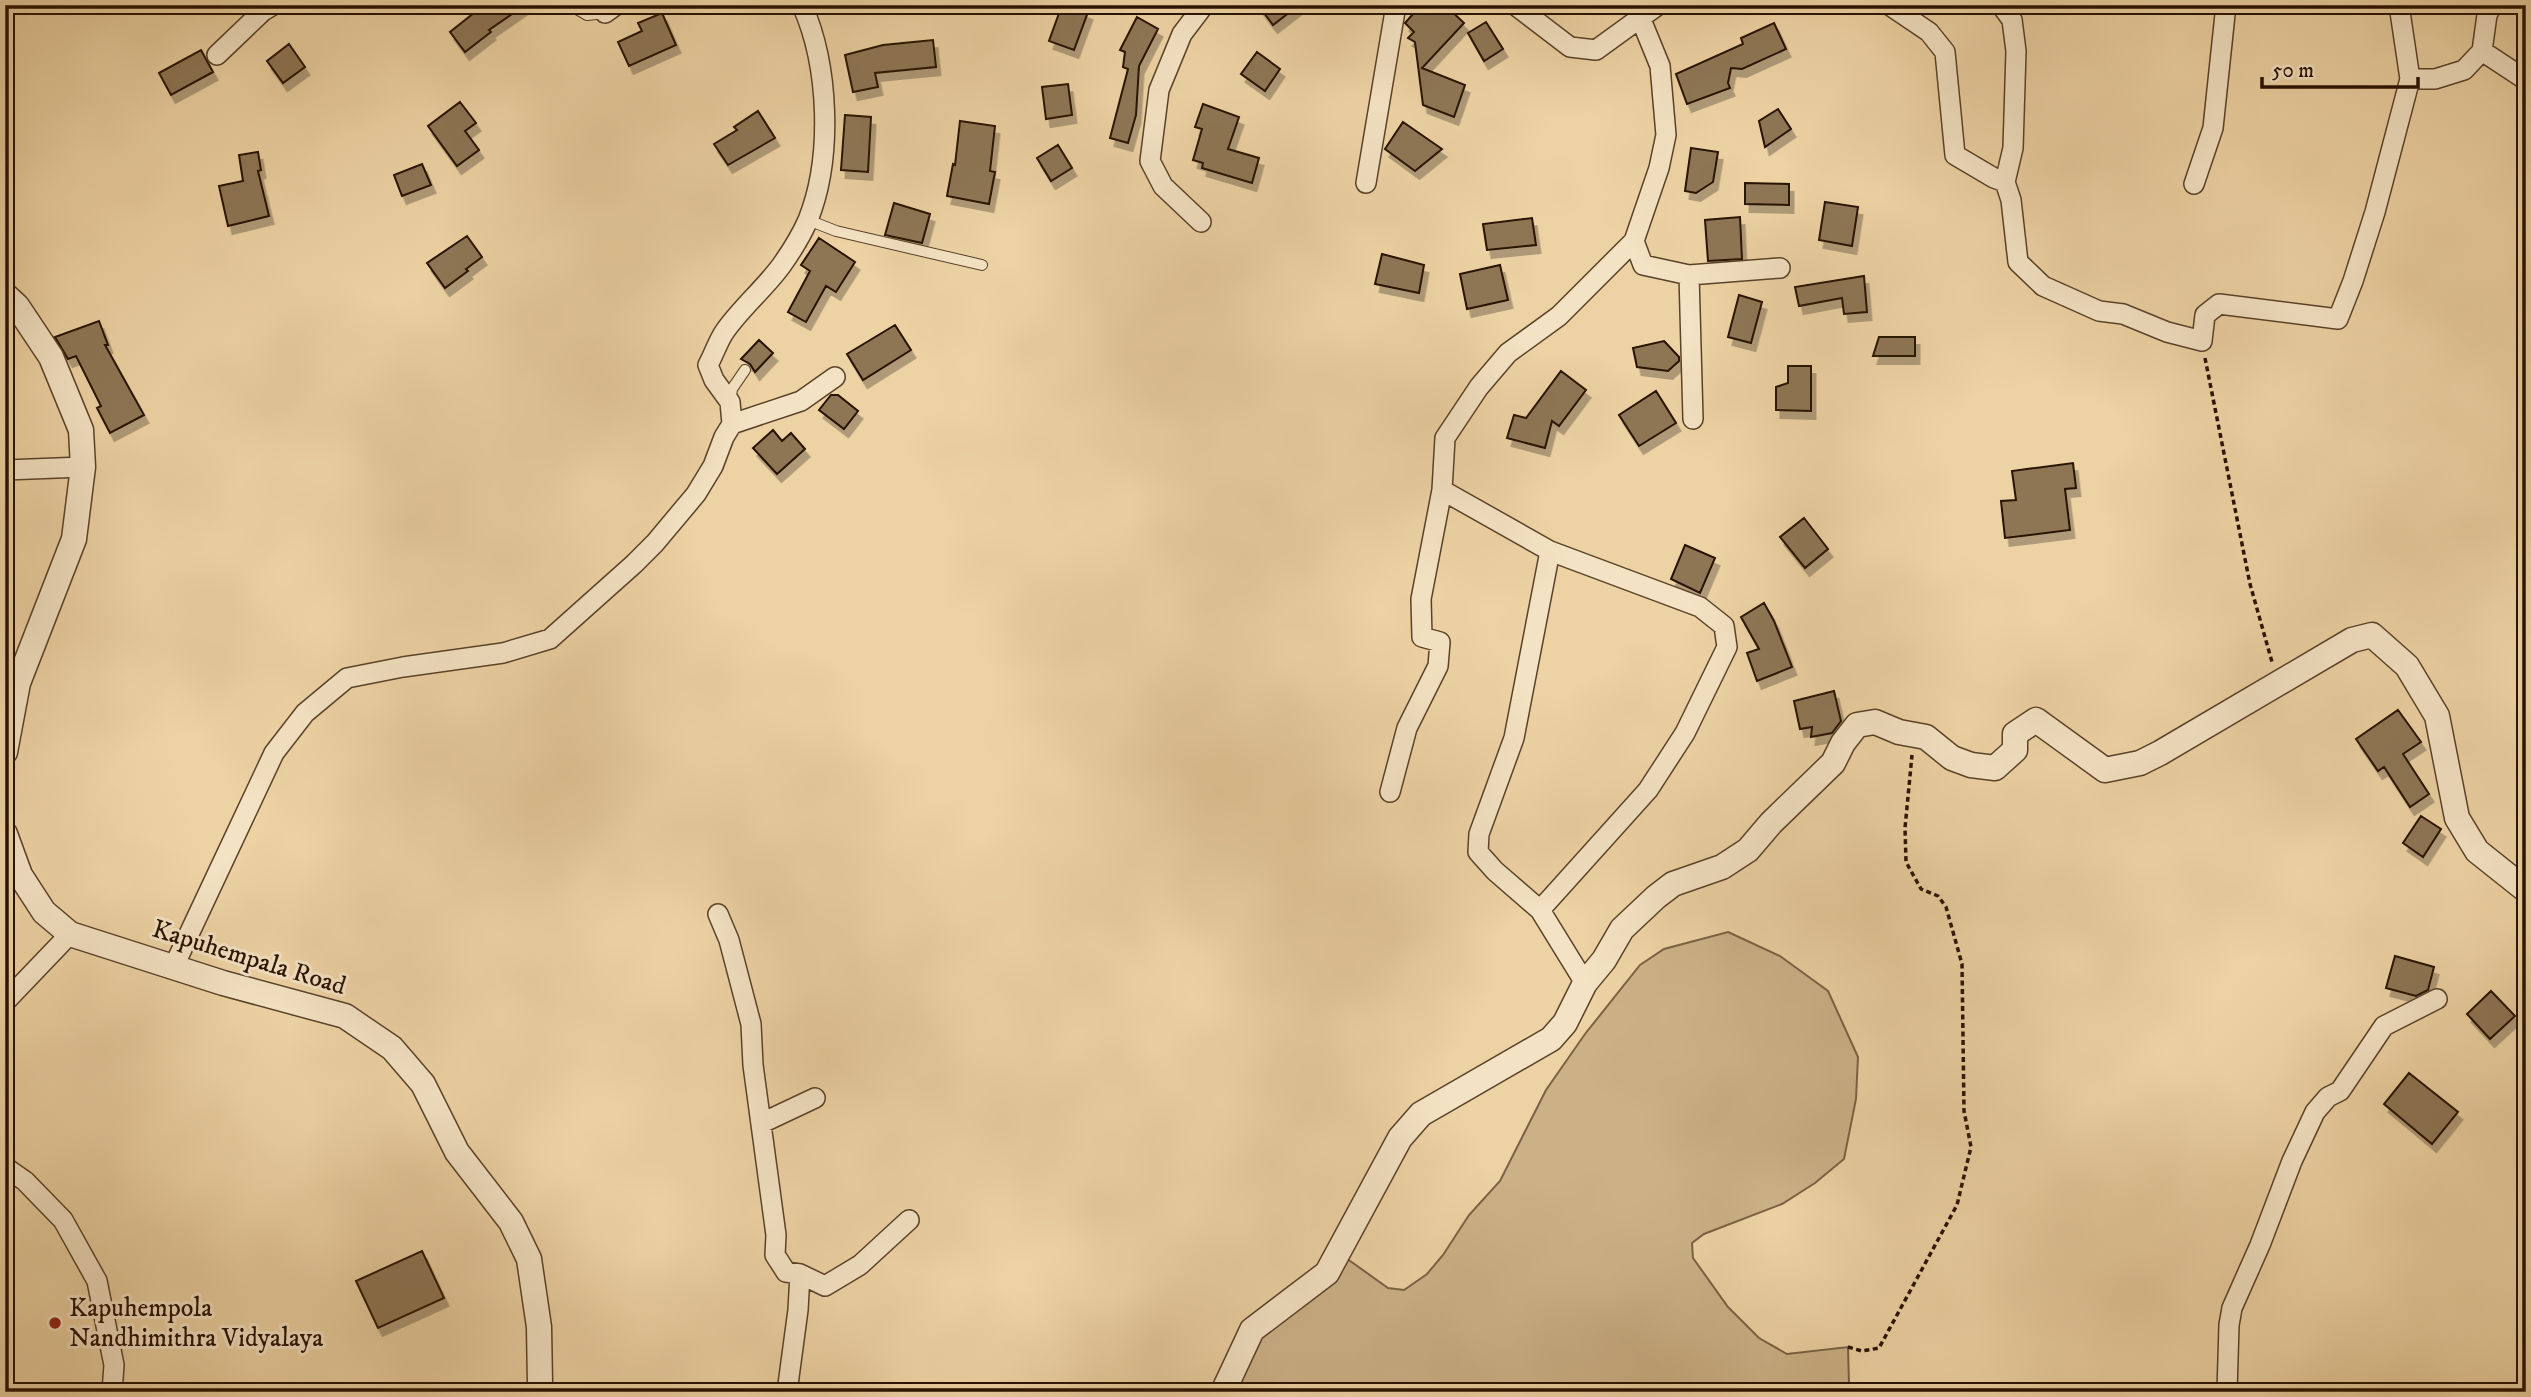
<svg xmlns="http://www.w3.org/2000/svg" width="2531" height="1397" font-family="'IM FELL DW Pica',serif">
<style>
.green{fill:#ccb187;stroke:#7a6244;stroke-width:2}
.building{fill:#8e7655;stroke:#281200;stroke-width:2;filter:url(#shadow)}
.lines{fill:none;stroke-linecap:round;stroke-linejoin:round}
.service-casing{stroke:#594229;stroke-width:12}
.minor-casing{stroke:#594229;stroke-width:22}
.tertiary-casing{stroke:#594229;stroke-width:27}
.path{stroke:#281200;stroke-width:3.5;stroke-dasharray:5 3.5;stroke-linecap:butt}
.service{stroke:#f3e2c3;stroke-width:10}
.minor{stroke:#f3e2c3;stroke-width:19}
.tertiary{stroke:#f3e2c3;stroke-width:24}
.poi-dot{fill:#8f2418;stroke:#f3e2c3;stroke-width:2.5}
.labels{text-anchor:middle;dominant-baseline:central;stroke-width:6;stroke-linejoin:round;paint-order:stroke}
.street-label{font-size:26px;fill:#281200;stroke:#f3e2c3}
.poi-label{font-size:26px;fill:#281200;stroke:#f3e2c3;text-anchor:start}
</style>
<defs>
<filter id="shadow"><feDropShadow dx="4.5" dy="8" stdDeviation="0" flood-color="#0004"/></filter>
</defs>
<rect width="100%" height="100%" fill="#edd2a3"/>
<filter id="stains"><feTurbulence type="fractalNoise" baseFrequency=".00286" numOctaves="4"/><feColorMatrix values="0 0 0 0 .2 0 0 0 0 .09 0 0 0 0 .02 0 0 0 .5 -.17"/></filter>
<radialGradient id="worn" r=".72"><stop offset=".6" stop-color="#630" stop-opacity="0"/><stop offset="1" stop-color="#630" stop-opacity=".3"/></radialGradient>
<!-- green -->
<path class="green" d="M1728 932 1780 956 1828 991 1858 1057 1856 1099 1844 1159 1815 1183 1782 1204 1704 1234 1692 1243 1693 1258 1728 1307 1759 1338 1787 1354 1848 1347 1849 1384 1847 1392H1223L1252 1330 1339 1253 1388 1288 1404 1290 1427 1274 1443 1255 1469 1215 1500 1181 1546 1090 1585 1034 1640 965 1664 949Z"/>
<!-- building -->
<path class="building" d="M484 5H525L489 30 491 32 465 52 450 32Z
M1062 5H1069L1088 12 1074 50 1049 41Z
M1258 5H1299L1273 25Z
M1421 5H1445L1464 23 1422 68 1465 85 1454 117 1423 105 1415 42 1408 38 1414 32 1405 23Z
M662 13 676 45 629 66 618 42 642 31 638 23Z
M1137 17 1158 29 1139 66 1136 115 1128 143 1110 138 1128 69 1123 67 1125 52 1120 50Z
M1486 22 1503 49 1484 61 1468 33Z
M1774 23 1786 49 1742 69 1731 68 1728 83 1730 88 1687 104 1676 74 1743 44 1741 38Z
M933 40 936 67 875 73 878 87 853 92 845 55 883 45Z
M289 44 305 67 283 83 267 61Z
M201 50 213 72 171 95 159 73Z
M1257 52 1280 69 1265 91 1241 74Z
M1068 84 1072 115 1046 119 1042 87Z
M460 102 476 123 465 131 479 150 457 166 428 126Z
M1203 104 1239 117 1228 149 1259 158 1252 183 1202 168 1203 163 1193 160 1202 129 1195 127Z
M1778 109 1791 129 1765 147 1759 121Z
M758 111 775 138 728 165 714 144 737 130 734 127Z
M845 115 871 117 868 172 841 170Z
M960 121 995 126 990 171 995 172 989 204 947 196 953 164 955 165Z
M1403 122 1442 149 1415 171 1385 149Z
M1058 145 1072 168 1051 181 1037 158Z
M1691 148 1718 152 1713 182 1696 193 1685 191Z
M258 152 261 170 258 171 269 216 228 226 219 186 243 181 239 155Z
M422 164 431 185 402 196 394 175Z
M1745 183 1789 184V205L1745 204Z
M1825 202 1858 207 1852 246 1819 240Z
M894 203 930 214 922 243 885 235Z
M1740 217 1742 259 1708 261 1705 220Z
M1532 218 1536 245 1487 250 1483 224Z
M467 236 482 257 466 269 468 271 445 288 427 263Z
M819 238 855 262 836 292 826 286 806 322 788 312 810 271 801 265Z
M1382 254 1424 265 1419 293 1375 284Z
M1500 265 1508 300 1467 309 1460 274Z
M1864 276 1867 312 1844 314 1842 298 1799 306 1795 287Z
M1739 295 1762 302 1751 343 1728 337Z
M99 321 108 345H105L144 415 110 433 97 408 101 406 76 356 68 359 55 337Z
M895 325 911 350 863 380 847 354Z
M1879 337H1915V356H1873Z
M759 340 773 353 755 372 750 364 741 359Z
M1664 341 1679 357V361L1668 371 1637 367 1633 348Z
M1788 366H1811V411L1776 410V387L1788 383Z
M1561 371 1586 390 1559 426 1552 421 1545 448 1507 438 1514 415 1526 418Z
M1656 391 1676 423 1639 446 1619 415Z
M831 395H838L858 411 844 429 819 410Z
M773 430 782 441 791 433 805 449 777 474 753 448Z
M2073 463 2076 488 2065 489 2070 530 2005 538 2001 501 2016 500 2012 471Z
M1804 518 1828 549 1805 568 1780 537Z
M1685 545 1715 558 1700 593 1671 579Z
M1764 603 1774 621 1792 667 1757 681 1747 653 1759 649 1741 617Z
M1834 691 1841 721 1832 733 1811 737 1812 727 1800 729 1794 701Z
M2398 710 2421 742 2403 754 2429 794 2410 807 2384 767 2378 771 2356 739Z
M2421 816 2441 829 2423 857 2403 843Z
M2395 956 2434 967 2428 990 2416 996 2386 988Z
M2491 991 2515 1016 2490 1039 2467 1014Z
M2409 1073 2458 1112 2432 1144 2384 1104Z
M422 1251 444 1298 378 1328 356 1281Z"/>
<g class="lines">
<!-- service casing -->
<g class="service-casing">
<path id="service" d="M570 5 587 15 605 13
M808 220 836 231 982 265
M730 402 732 389 745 370"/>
</g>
<!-- minor casing -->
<g class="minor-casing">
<path id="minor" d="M1515 5 1570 47 1596 50 1658 5
M1889 5 1929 32 1945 52 1955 155 1994 178 2005 182
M2001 5 2012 20 2016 51 2013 148 2005 182 2011 200 2018 262 2043 286 2099 311 2123 314 2167 332 2202 341 2205 315 2219 304 2338 319 2353 281 2375 212 2410 79 2399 5
M605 13 616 5
M2482 51 2526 80
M217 55 263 11 273 5
M2410 79H2435L2464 70 2482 51 2487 15 2492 5
M1366 183 1396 5
M2194 184 2213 128 2226 5
M1201 222 1163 186 1150 161 1159 90 1182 34 1204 5
M1634 241 1643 265 1689 275 1780 268
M1689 275 1693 419
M732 424 801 401 835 377
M5 470 83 467
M1550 551 1514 738 1479 834 1478 852 1495 871 1540 910 1585 983
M1390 792 1407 728 1438 666 1440 642 1422 637 1421 599 1442 490
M1540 910 1648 790 1685 733 1727 647 1724 626 1700 607 1550 551 1442 490 1445 438 1479 387 1508 353 1559 316 1634 241 1659 168 1666 135 1660 66 1640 17 1642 5
M718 914 729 940 751 1024 753 1065 776 1235 775 1255 786 1272 800 1274
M174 966 274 753 305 713 347 678 403 667 503 653 550 639 634 564 655 543 696 494 713 466 724 437 732 424 730 402 714 380 708 365C714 354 718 341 725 331 741 308 764 289 781 266 791 252 801 236 808 220 833 158 829 65 802 5
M5 1002 70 934
M762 1123 815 1098
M5 1167 25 1181 63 1220 97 1281 114 1365 112 1392
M787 1392 798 1310 800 1274 825 1286 860 1265 909 1220
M2227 1392 2229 1325 2232 1308 2260 1245 2292 1161 2315 1112 2328 1097 2340 1091 2384 1026 2437 999"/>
</g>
<!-- tertiary casing -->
<g class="tertiary-casing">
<path id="tertiary" d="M5 295 17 306 51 357 81 430 83 467 74 539 18 683 5 752
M5 834 20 875 44 912 70 934 223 983 345 1016 392 1048 423 1084 457 1152 511 1222 529 1259 539 1327 540 1385 542 1392
M1223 1392 1252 1330 1327 1273 1400 1138 1421 1114 1551 1039 1565 1023 1585 983 1604 960 1622 929 1656 897 1673 884 1722 867 1748 850 1771 823 1833 763 1843 743 1857 725 1875 722 1899 732 1926 737 1952 758 1971 765 1995 768 2015 750V734L2036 720 2105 770 2140 763 2160 753 2352 640 2372 635 2407 666 2437 716 2457 818 2477 851 2526 890"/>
</g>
<!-- path -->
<path class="path" d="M2205 358 2250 584 2272 662
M1848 1347 1862 1351 1879 1348 1957 1205 1971 1147 1964 1111 1962 964 1946 907 1938 896 1921 889 1906 862 1905 828 1912 755"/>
<!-- service -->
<use href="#service" class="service"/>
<!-- minor -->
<use href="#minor" class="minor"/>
<!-- tertiary -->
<use href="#tertiary" class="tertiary"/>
</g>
<!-- markers -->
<circle class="poi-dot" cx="55" cy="1323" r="7"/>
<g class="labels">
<!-- street labels -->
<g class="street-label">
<text transform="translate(249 958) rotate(17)">Kapuhempala Road</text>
</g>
<!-- poi labels -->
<g class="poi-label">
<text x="69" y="1308">Kapuhempola<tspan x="69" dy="30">Nandhimithra Vidyalaya</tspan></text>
</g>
</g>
<!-- margin -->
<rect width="2531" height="1397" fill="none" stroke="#edd2a3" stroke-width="28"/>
<rect x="7" y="7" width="2517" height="1383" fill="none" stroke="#281200" stroke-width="3.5"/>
<rect x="14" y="14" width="2503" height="1369" fill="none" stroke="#281200" stroke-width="2"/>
<!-- scale -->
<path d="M2262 77v10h156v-10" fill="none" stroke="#281200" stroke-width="3.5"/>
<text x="2272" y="77" font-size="21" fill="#281200" stroke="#f3e2c3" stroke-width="5" paint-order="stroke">50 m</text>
<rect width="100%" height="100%" filter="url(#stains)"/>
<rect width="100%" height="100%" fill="url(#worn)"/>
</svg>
